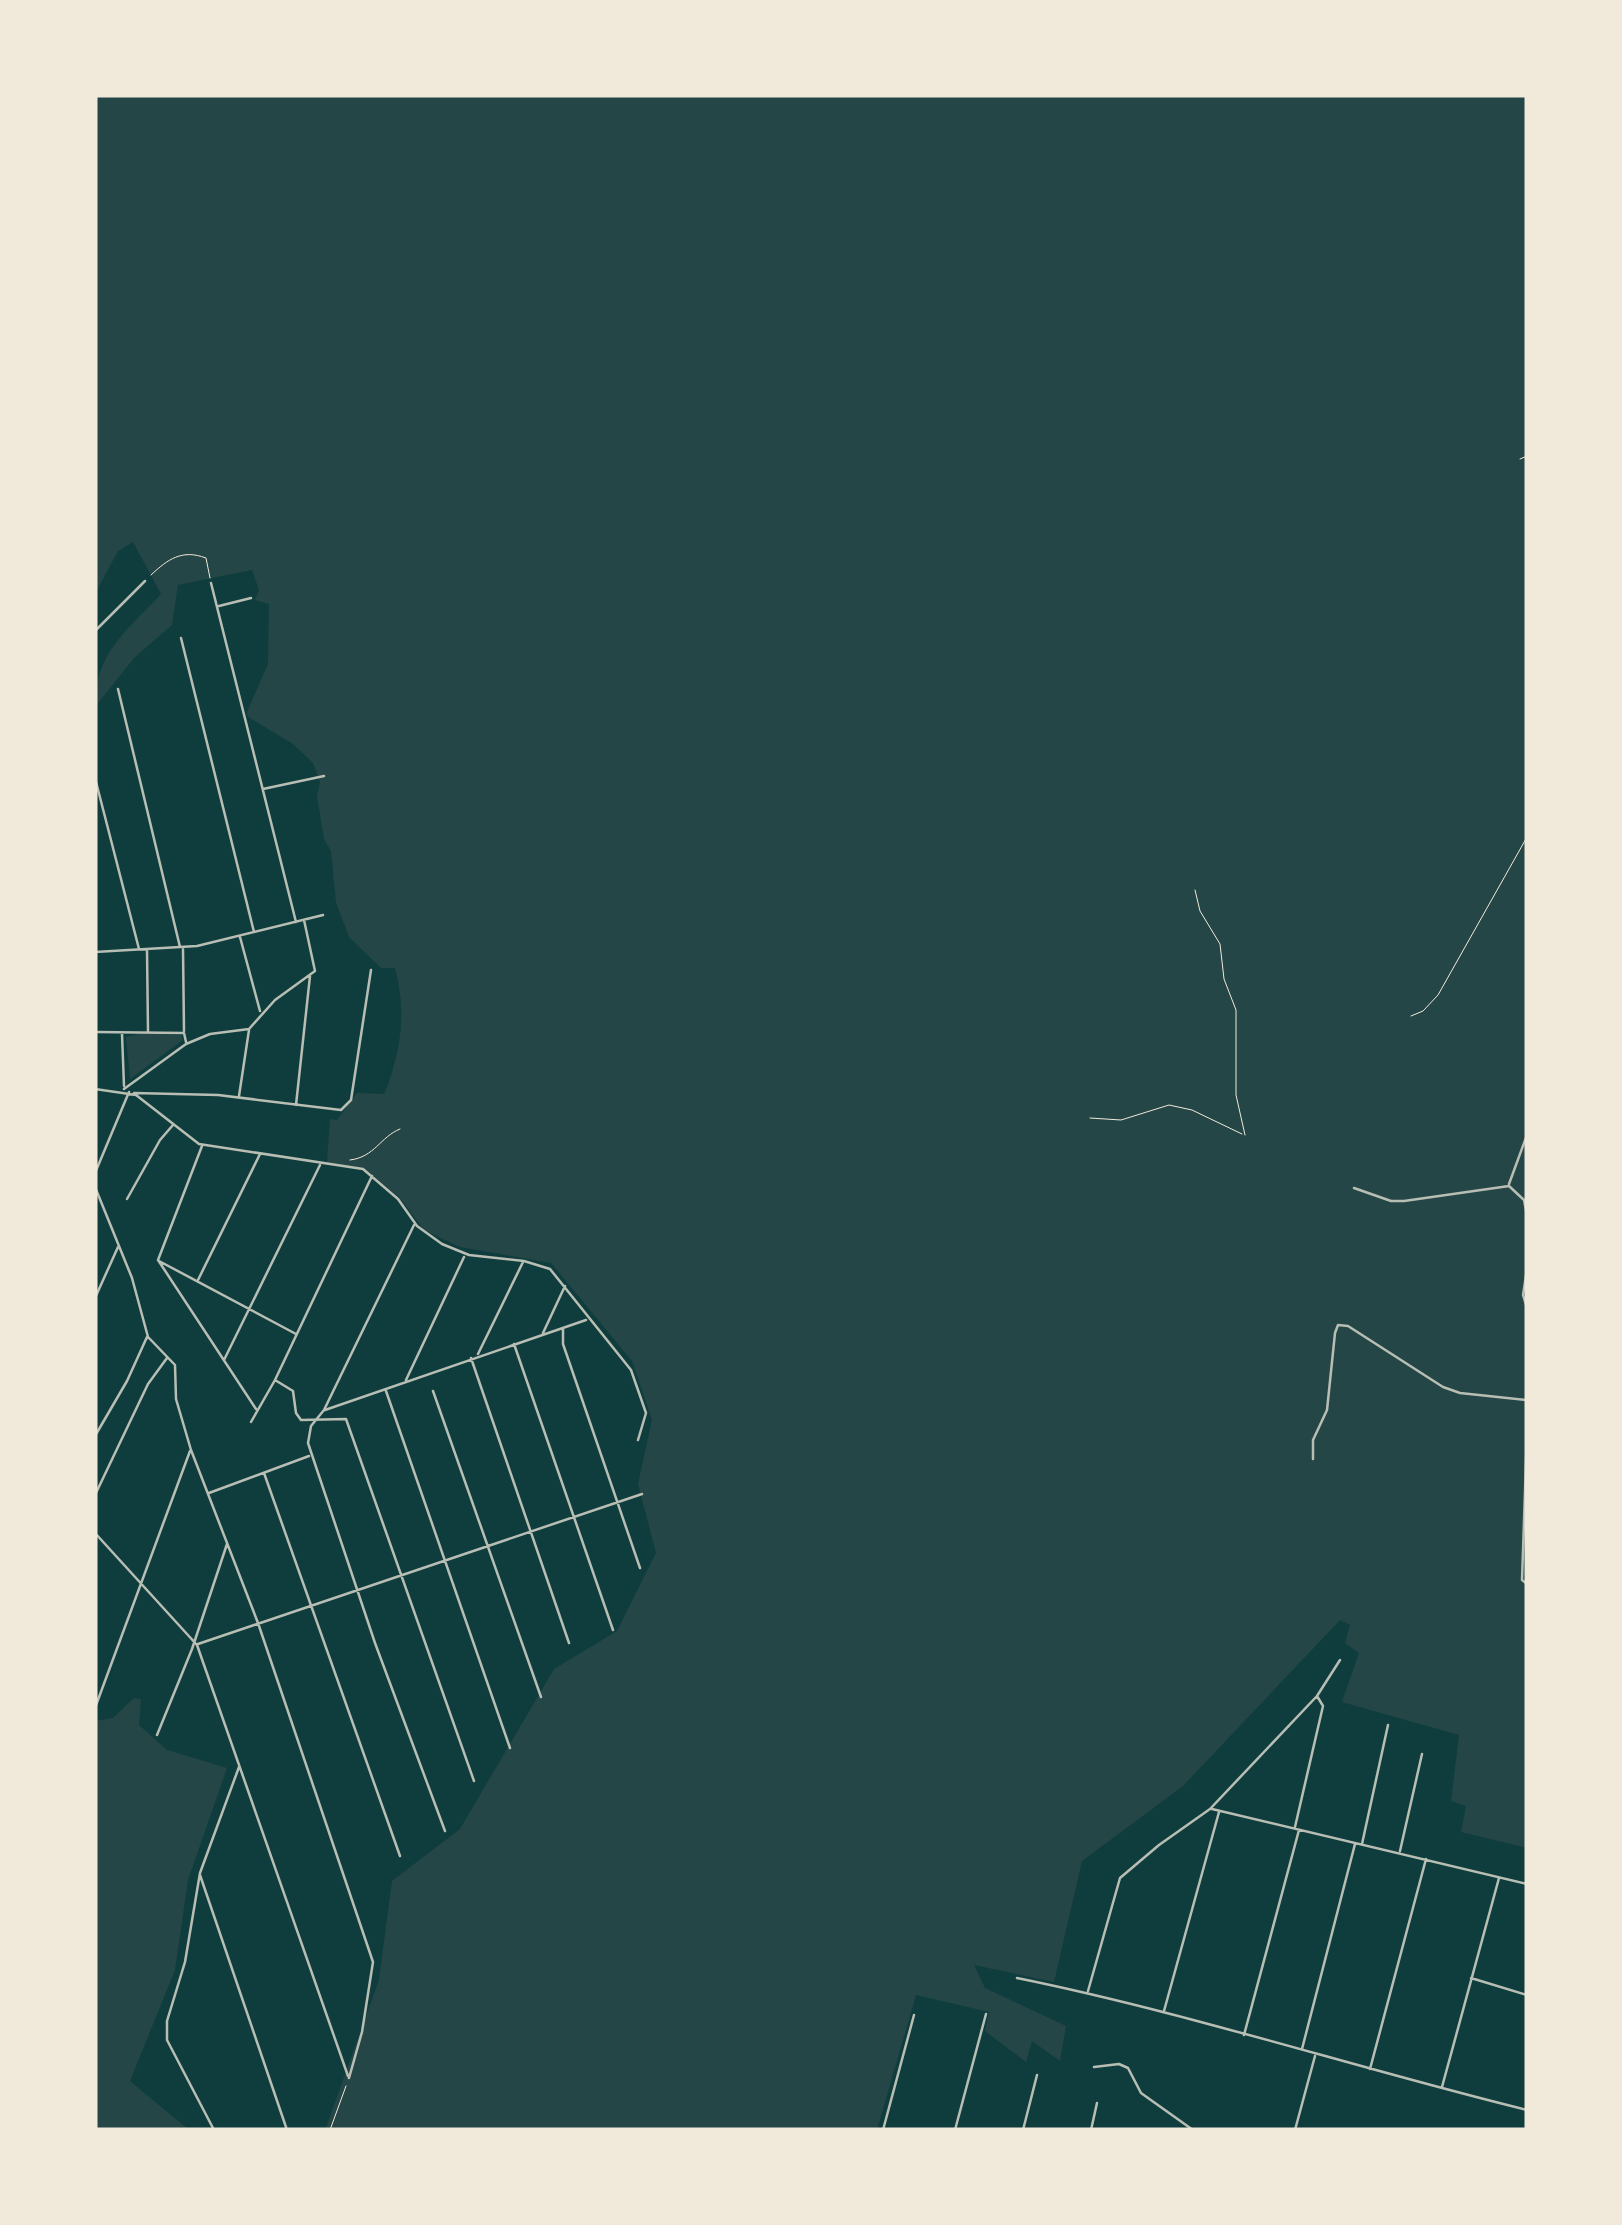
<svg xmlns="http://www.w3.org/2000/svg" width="1622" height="2225" font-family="'Source Sans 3',sans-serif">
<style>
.green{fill:#244646}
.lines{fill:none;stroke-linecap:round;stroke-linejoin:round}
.path{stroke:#f1e9da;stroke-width:1}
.minor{stroke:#b8beb3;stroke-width:2.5}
</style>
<rect width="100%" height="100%" fill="#0f3d3e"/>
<!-- green -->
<path class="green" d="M95 95H1527V1848L1461 1832 1466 1806 1451 1801 1459 1735 1342 1702 1359 1653 1345 1643 1350 1625 1340 1620 1183 1786 1082 1861 1054 1982 974 1965 985 1988 1066 2026 1060 2061 1032 2041 1026 2062 985 2031 989 2012 916 1995 877 2130H325L379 1980 392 1881 460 1829 554 1669 617 1631 656 1553 638 1484 652 1420 632 1361 551 1263 460 1247 424 1230 399 1197 364 1168 327 1162 330 1119 337 1120 357 1093 384 1094 388 1085C402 1044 406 1010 395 968H381L349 937 336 902 331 851 324 839 317 796 320 782 313 763 293 744 248 717 247 712 268 664 269 604 255 600 259 590 252 570 178 585 172 625 134 658 95 707C95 652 126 632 161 594L133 542 118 551 95 594Z
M141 1033 181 1035 183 1040 130 1079 126 1037Z
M134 1698 141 1699 139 1725 167 1750 227 1768 188 1880 175 1970 130 2081 189 2130H95V1721L113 1718Z"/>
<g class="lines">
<!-- path -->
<path class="path" d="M1520 459 1527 456
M151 575C168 559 182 549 206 558L210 578
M1195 890 1200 911 1220 944 1224 979 1236 1010V1095L1245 1135
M1411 1016 1423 1011 1438 995 1527 837
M1090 1118 1121 1120 1169 1105 1192 1110 1242 1134
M350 1160C375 1157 380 1137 400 1129
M330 2130 346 2086"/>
<!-- minor -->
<path class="minor" d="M211 583 296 922
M219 606 251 598
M95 631 145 581
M181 638 254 932
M118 689 180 947
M95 778 139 949
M263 789 324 776
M240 937 260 1011
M183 949 184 1031
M147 950 148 1031
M95 952 197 946 323 915
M95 1032 184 1033 186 1042
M122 1034 124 1086
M95 1089 136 1095 199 1144 363 1169 398 1199 417 1226 442 1244 469 1255 524 1261 550 1269 631 1370 646 1413 638 1440
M124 1089 186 1044 210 1034 249 1029 275 1000 315 971 304 920
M134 1093 218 1095 341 1110 351 1100 371 970
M239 1096 249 1030
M296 1105 310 976
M95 1173 129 1092
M1509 1184 1527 1135
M95 1187 132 1278 148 1337 175 1365 176 1399 191 1450 258 1623 373 1962 362 2032 349 2078
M1354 1188 1391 1201H1404L1509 1186 1524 1200 1527 1215
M127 1199 160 1140 173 1125
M414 1225 324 1410 311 1426 308 1443 375 1643 445 1831
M158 1260 256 1409
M158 1260 202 1146
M159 1261 296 1334
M1527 1269 1523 1295 1527 1308
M198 1280 260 1154
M95 1298 118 1247
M563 1329V1344L640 1568
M543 1333 565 1286
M514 1344 613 1630
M478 1354 523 1262
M1527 1355V1376
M471 1358 569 1643
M224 1360 320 1165
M275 1380 293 1391 296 1413 301 1420 346 1419 474 1781
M406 1380 464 1257
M386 1391 510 1748
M433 1391 541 1697
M325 1410 586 1320
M251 1422 275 1380 372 1176
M1527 1432 1522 1580 1527 1584
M95 1436 127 1381 147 1337
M1313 1459V1440L1327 1410 1335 1333 1338 1325 1348 1326 1443 1387 1460 1393 1527 1400
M264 1473 400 1856
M209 1493 309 1456
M95 1495 148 1384 167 1358
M95 1533 197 1645 348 2076
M198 1644 642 1494
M95 1708 190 1451
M157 1735 192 1649 227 1544
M1212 1809 1527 1884
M1295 1827 1323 1706 1317 1696
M1362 1844 1388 1725
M1400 1851 1422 1754
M200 1875 287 2130
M1017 1978C1189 2013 1356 2068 1527 2110
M1471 1978 1527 1995
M1088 1991 1120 1878 1159 1845 1210 1809 1317 1696 1340 1660
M1164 2011 1219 1812
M1244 2035 1299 1830
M1302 2049 1355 1844
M1094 2067 1119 2064 1128 2068 1141 2093 1193 2130
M1370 2069 1426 1859
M1442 2087 1499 1878
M214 2130 167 2040V2021L185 1962 200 1873 239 1767
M883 2130 914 2015
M955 2130 986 2014
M1023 2130 1037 2075
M1091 2130 1097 2103
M1295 2130 1315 2056"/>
</g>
<!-- border -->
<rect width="1622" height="2225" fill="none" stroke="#f1e9da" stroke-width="195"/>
</svg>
